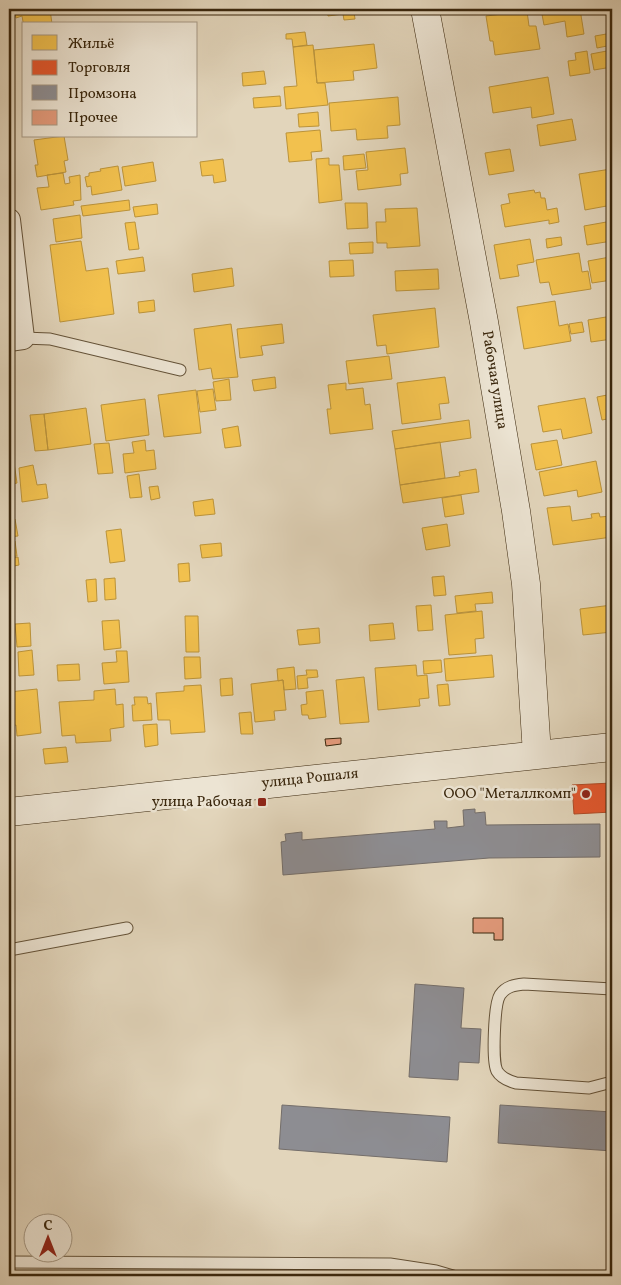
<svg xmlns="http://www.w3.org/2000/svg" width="621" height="1285" font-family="Vollkorn,serif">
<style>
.homes{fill:#f2c14e;stroke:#bb933a}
.shops{fill:#e4572e;stroke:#b14924}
.industry{fill:#8d8d92;stroke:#746e6a}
.building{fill:#e39a7b;stroke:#3a270d}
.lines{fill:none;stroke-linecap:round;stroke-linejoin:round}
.lane-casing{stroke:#645238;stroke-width:13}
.street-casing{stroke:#645238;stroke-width:24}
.secondary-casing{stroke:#3a270d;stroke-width:29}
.lane{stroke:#ece4d3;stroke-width:11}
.street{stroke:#ece4d3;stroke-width:22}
.secondary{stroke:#ece4d3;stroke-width:28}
.poi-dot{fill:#8f2418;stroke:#ece4d3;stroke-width:2}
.labels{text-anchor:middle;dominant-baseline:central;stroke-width:5;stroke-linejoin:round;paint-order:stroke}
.street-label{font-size:15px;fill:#3a270d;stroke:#ece4d3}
.poi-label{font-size:15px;fill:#3a270d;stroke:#ece4d3;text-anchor:end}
</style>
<rect width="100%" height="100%" fill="#e2d5bb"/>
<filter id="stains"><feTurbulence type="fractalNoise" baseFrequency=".004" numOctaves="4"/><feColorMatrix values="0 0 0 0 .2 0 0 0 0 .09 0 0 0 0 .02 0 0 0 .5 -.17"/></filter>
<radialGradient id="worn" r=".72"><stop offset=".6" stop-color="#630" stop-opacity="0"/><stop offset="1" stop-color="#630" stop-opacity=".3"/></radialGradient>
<!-- homes -->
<path class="homes" d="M14 9H50L52 24H24V27L22 16 16 18Z
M327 9H366V10L354 12 355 19 344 20 343 14 328 16Z
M541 9H580L584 34 567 37 565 21 544 25Z
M527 11 529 26H536L540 49 495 55 493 41H490L486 16Z
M305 32 307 45 293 47 292 39H286V34Z
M612 33V45L597 48 595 36Z
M374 44 377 68 353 71 354 80 317 83 314 50Z
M313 45 317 83H325L328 105 286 109 284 87 297 86 293 47Z
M612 50V67L594 70 591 54Z
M587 51 590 73 570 76 568 61 576 60 575 53Z
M264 71 266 84 243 86 242 73Z
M548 77 554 114 532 118 531 107 493 113 489 87Z
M280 96 281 106 254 108 253 98Z
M398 97 400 125 387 126 388 138 357 140 356 129 331 131 329 103Z
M318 112 319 126 299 127 298 114Z
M572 119 576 140 540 146 537 125Z
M320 130 322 151 311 152 312 160 289 162 286 133Z
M64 136 68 160 64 161 66 172 37 177 35 165H38L34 140Z
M405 148 408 173 400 174 401 185 358 190 356 171 368 170 366 152Z
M510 149 514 171 489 175 485 153Z
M364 154 366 168 344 170 343 156Z
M329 158V165H339L342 200 319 203 316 159Z
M223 159 226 181 214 183 213 175 202 176 200 162Z
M153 162 156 181 125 186 122 167Z
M118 166 122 190 92 195 91 186 87 187 85 177 89 176V173L101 171 100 169Z
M611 169 612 205 585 210 579 174Z
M63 173 65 184 70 183 69 177 80 175 81 200 73 201 74 205 41 210 37 188 49 187 47 175Z
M534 190 535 193 540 192 541 198H545L547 210 557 208 559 222 549 224V220L505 227 501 205 510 203 508 194Z
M129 200 130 210 83 216 81 206Z
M345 203H367L368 228 347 229Z
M157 204 158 214 135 217 133 207Z
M417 208 420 246 387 248V243H377L376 222H386L385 209Z
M80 215 82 238 56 242 53 219Z
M612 221V241L587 245 584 226Z
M135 222 139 249 129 250 125 223Z
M561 237 562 245 547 248 546 239Z
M530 239 534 262 517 265 519 276 500 279 494 245Z
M81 241 86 271 108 268 114 314 60 322 50 245Z
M373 242V253L350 254 349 243Z
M579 253 582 272 588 271 591 289 552 295 549 282 540 283 536 260Z
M143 257 145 271 118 274 116 261Z
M610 257 612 280 592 283 588 261Z
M353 260 354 276 330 277 329 261Z
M232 268 234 286 194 292 192 274Z
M438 269 439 289 396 291 395 271Z
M154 300 155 311 139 313 138 302Z
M555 301 559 326 568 324 571 341 524 349 517 307Z
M435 308 439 347 387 354 386 345 377 346 373 315Z
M612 316V339L591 342 588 320Z
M582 322 584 332 571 334 569 324Z
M231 324 238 377 213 379 211 368 199 370 194 329Z
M282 324 284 343 261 346 263 355 240 358 237 329Z
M389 356 392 379 349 384 346 361Z
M275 377 276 388 254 391 252 380Z
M445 377 449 403 439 404 441 419 402 424 397 383Z
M229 379 231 400 216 401 213 382Z
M346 383V390L363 388 365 405 370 404 373 429 330 434 327 409H331L328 385Z
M213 389 216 410 200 412 197 391Z
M196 390 201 433 164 437 158 395Z
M612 394V418L602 420 597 397Z
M585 398 592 433 563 439 561 429 543 432 538 406Z
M145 399 149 435 106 441 101 405Z
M86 408 91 444 48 450 44 414Z
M44 414 48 450 35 451 30 415Z
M469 420 471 438 395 449 392 431Z
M238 426 241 446 225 448 222 429Z
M9 429 17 483 9 485Z
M145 440 146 451 154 450 156 469 125 473 123 454 134 453 132 442Z
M557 440 562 465 536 470 531 444Z
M440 442 445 478 400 485 395 449Z
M109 443 113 473 98 474 94 444Z
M596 461 602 492 578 497 577 490 544 496 539 472Z
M33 465 37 485 46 484 48 498 22 502 19 468Z
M476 469 479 492 403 503 400 485 460 476 459 472Z
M139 474 142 497 130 498 127 476Z
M158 486 160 498 151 500 149 487Z
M461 495 464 514 445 517 442 498Z
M213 499 215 514 195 516 193 502Z
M570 506 572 521 592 518 591 514 599 513 600 517 611 516 612 537 553 545 547 508Z
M15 519 18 536 9 537V520Z
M447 524 450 546 426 550 422 528Z
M121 529 125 561 110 563 106 531Z
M15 541 17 556 9 557V542Z
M221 543 222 556 202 558 200 545Z
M18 557 19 565 9 567V559Z
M189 563 190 581 179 582 178 564Z
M444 576 446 595 434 596 432 577Z
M115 578 116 599 105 600 104 579Z
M96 579 97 601 88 602 86 580Z
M492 592 493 603 475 604 476 611 457 613 455 596Z
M431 605 433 630 418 631 416 606Z
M612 605V632L583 635 580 609Z
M482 611 484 638 475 639 476 653 449 655 445 615Z
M185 616H198L199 652H186Z
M119 620 121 648 104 650 102 621Z
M30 623 31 646 17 647 15 624Z
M393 623 395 639 370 641 369 625Z
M319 628 320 643 299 645 297 630Z
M32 650 34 675 19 676 18 652Z
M116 651H127L129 682 104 684 102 663 117 662Z
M492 655 494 677 446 681 444 659Z
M184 657H200L201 678 185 679Z
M441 660 442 672 424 674 423 661Z
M79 664 80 680 58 681 57 665Z
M416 665 417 676 427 675 429 698 419 699 420 706 378 710 375 668Z
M294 667 296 689 284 690 283 680 278 681 277 669Z
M306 670H317L318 677 307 678 308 688 298 689 297 676 307 675Z
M364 677 369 722 340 724 336 680Z
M232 678 233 695 221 696 220 679Z
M283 680 286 710 274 711 275 720 255 722 251 684Z
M448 684 450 705 439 706 437 685Z
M201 685 205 732 171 734 170 720H158L156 693 184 691V686Z
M37 689 41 733 17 736 16 725 9 726V692Z
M115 689 116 705 123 704 124 727 110 729 111 741 76 743 75 735 62 736 59 702 94 700V691Z
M323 690 326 717 309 719 308 715H302L301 705 307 704 306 692Z
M134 697H147L148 704 151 703 152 720 133 721 132 705H135Z
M251 712 253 734H241L239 713Z
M157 724 158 745 145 747 143 725Z
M12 743 14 770 9 771V744Z
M66 747 68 762 45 764 43 749Z"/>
<!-- shops -->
<path class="shops" d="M612 783V812L574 814 572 785Z"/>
<!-- industry -->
<path class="industry" d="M475 809V813L485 812 486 825 600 824V857L489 858 283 875 281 842 286 841 285 834 302 832V840L435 829 434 821H447V828L464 826 463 810Z
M415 984 464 988 461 1028 481 1029 479 1063 459 1062 458 1080 409 1077Z
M282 1105 450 1117 447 1162 279 1149Z
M500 1105 612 1112V1151L498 1143Z"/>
<!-- building -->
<path class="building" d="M341 738V744L326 746 325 739Z
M473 918H503V940H494V933H473Z"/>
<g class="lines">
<!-- lane casing -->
<g class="lane-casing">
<path id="lane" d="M23 338 50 339 180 370
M9 950 127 928
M612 989 524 984C515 985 506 986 500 995 494 1004 492 1062 497 1071 501 1078 509 1081 516 1083L589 1088 612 1082
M9 1262 390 1264 436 1271 453 1276"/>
</g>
<!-- street casing -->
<g class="street-casing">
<path id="street" d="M9 220 23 338 9 340"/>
</g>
<!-- secondary casing -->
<g class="secondary-casing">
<path id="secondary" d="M425 9 484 322 516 511 526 584 537 754
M9 812 612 747"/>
</g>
<!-- lane -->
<use href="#lane" class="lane"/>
<!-- street -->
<use href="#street" class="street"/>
<!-- secondary -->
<use href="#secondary" class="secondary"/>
</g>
<!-- markers -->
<g class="poi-dot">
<circle cx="586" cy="794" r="5"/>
<rect x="257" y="797" width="10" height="10" rx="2.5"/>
</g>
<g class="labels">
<!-- street labels -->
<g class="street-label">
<text transform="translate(494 380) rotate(81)">Рабочая улица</text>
<text transform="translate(310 779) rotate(-6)">улица Рошаля</text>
</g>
<!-- poi labels -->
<g class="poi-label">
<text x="576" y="794">ООО "Металлкомп"</text>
<text x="252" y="802">улица Рабочая</text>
</g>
</g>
<!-- margin -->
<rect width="621" height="1285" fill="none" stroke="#e2d5bb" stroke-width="30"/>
<rect x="10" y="10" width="601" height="1265" fill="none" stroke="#3a270d" stroke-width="2.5"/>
<rect x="15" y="15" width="591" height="1255" fill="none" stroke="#3a270d"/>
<!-- legend -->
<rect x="22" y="22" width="175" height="115" fill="#ece4d3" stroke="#a59884"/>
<rect x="32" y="35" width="25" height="15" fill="#f2c14e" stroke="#a59884"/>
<text x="68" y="48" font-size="15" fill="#3a270d">Жильё</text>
<rect x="32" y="60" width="25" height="15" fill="#e4572e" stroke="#a59884"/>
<text x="68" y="72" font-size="15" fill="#3a270d">Торговля</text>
<rect x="32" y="85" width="25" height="15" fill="#8d8d92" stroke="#a59884"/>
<text x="68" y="98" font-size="15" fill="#3a270d">Промзона</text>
<rect x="32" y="110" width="25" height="15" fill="#e39a7b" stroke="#a59884"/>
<text x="68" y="122" font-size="15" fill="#3a270d">Прочее</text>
<!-- north arrow -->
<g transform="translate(48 1238)"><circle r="24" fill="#ece4d3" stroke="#a59884"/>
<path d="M0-4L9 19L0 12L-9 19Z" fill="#8f2418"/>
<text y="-8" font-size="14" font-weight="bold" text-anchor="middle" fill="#3a270d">С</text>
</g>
<rect width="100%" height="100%" filter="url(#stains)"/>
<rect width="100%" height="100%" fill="url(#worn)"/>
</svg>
